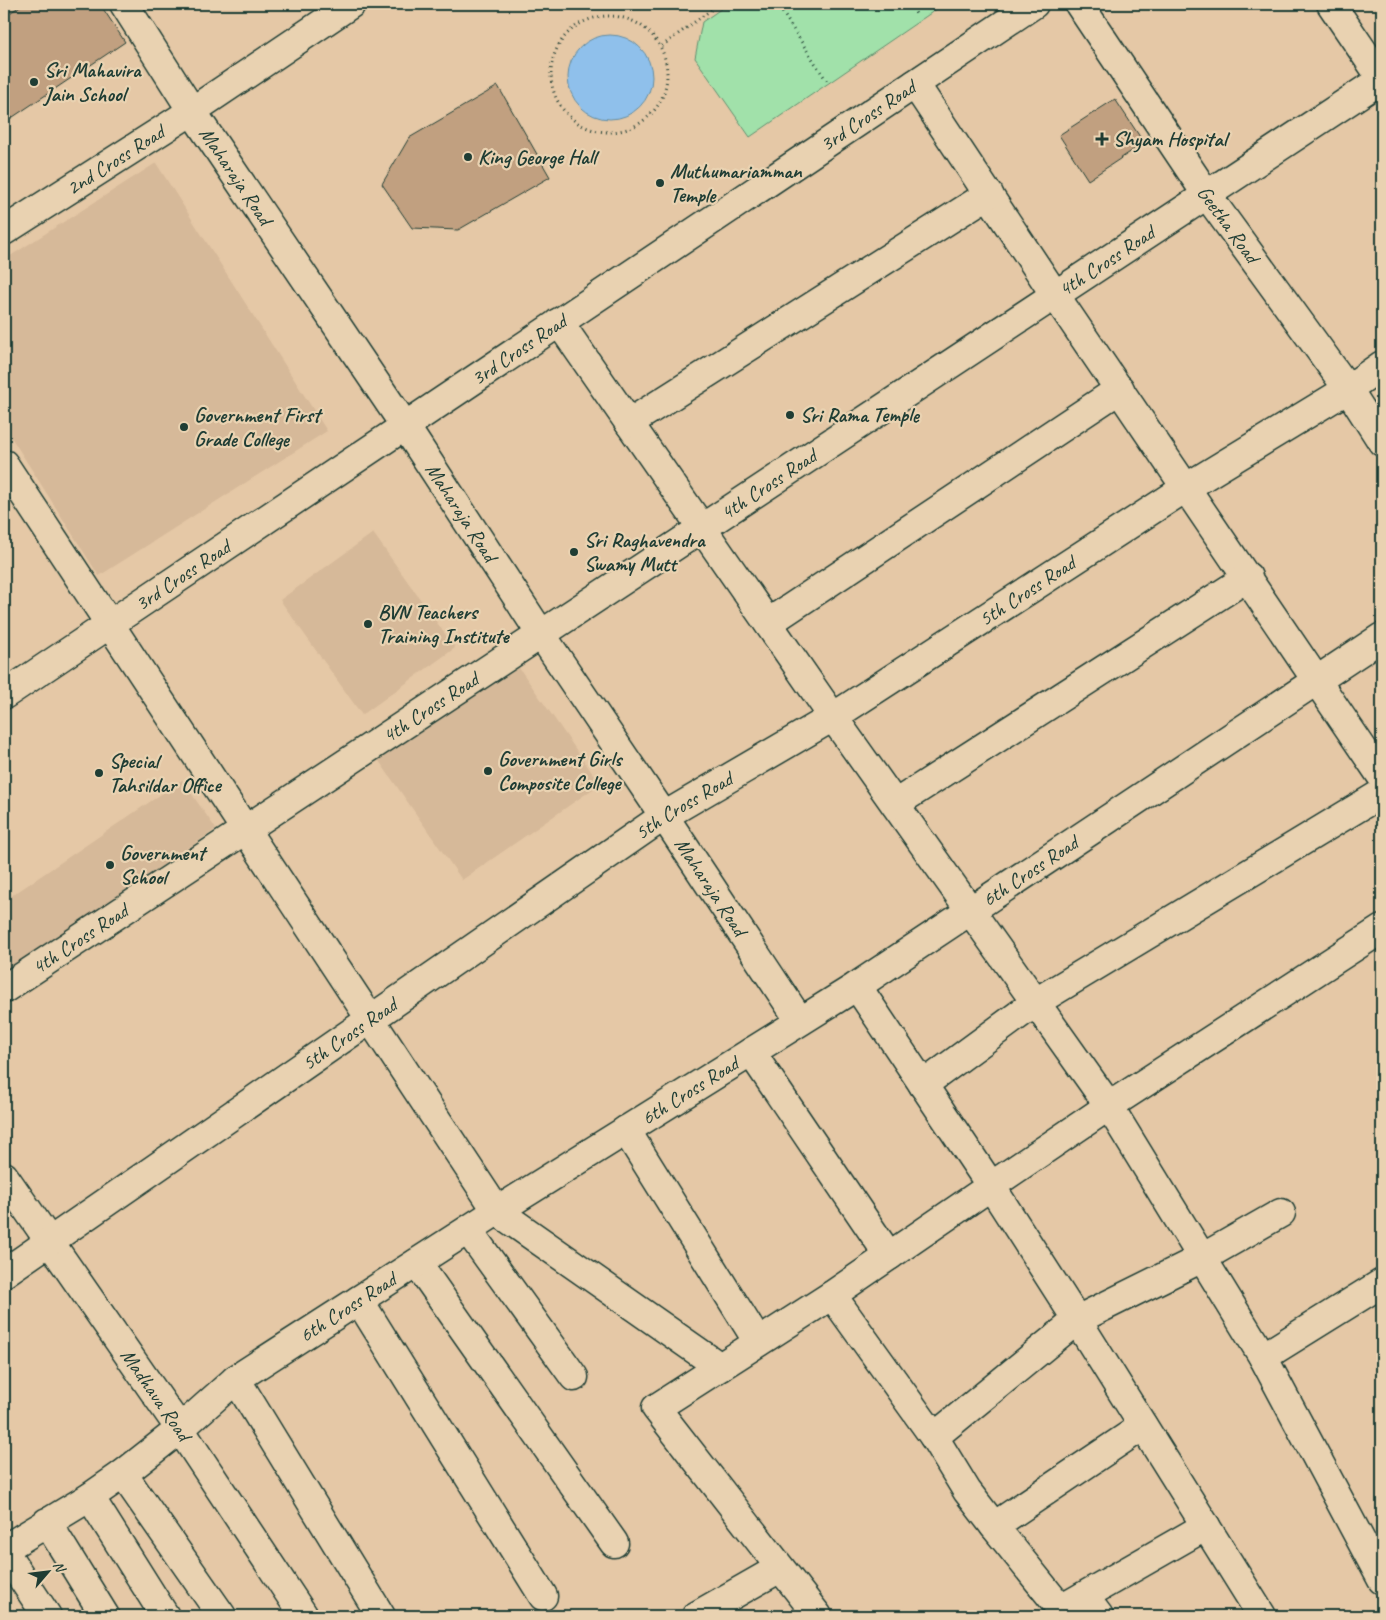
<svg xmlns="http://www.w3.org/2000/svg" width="1386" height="1620" font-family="Caveat,sans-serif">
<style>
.built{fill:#d6b999}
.green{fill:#a1e1aa;stroke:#608f6f}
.water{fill:#8fc0eb;stroke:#628ca2}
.building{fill:#c1a080;stroke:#1f3d34}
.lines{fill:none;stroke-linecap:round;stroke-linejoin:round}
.minor-casing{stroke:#1f3d34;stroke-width:31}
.secondary-casing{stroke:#1f3d34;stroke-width:31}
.path{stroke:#1f3d34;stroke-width:3;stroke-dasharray:1 4;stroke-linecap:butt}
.minor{stroke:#e9d2b1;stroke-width:28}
.secondary{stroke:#e9d2b1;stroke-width:28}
.poi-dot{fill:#1f3d34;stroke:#e9d2b1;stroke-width:2}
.labels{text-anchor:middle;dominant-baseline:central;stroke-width:4.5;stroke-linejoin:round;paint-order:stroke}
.poi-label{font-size:21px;font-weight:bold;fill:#1f3d34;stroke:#e9d2b1;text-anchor:start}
.street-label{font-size:21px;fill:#1f3d34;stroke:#e9d2b1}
</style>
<rect width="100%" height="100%" fill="#e5c8a6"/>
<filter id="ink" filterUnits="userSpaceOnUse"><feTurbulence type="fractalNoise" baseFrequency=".02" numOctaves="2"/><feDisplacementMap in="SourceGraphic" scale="10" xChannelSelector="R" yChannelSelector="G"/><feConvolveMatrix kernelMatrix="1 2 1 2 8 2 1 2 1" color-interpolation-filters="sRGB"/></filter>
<g filter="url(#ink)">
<!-- built -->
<path class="built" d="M156 163 327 431 99 576 4 426V260Z
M373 533 455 648 362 715 280 600Z
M515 662 600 784 462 880 377 758Z
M182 780 216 829 4 973V901Z"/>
<!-- green -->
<path class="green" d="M728 4H944L750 137 695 58 702 22Z"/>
<!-- water -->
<path class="water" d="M568 77a42 42 0 1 1 84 0a42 42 0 1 1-84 0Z"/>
<!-- building -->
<path class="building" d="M23 4H100L125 42 4 123V17Z
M498 86 550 177 458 230 412 228 382 184 409 138Z
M1115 99 1144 143 1088 180 1059 135Z"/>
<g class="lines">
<!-- minor casing -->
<g class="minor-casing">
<g id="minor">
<path id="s1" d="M124 4 192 111 405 426 541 634 664 816 800 1021"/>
<path d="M1331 4 1382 79"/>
<path d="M915 84 1055 295 1382 777"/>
<path id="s2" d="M4 231 192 111 351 4"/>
<path d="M559 322 833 717 1109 1106 1263 1357 1382 1580"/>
<path d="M629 423 989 194"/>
<path d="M4 464 497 1211 720 1367"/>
<path d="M768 623 1120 389"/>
<path id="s3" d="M4 695 1034 4"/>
<path d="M895 804 1248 577"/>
<path id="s4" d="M4 989 1382 79"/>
<path d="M751 1052 889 1256"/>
<path d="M923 1085 1036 1002 1382 793"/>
<path d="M626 1130 758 1342"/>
<path id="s5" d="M4 1176 180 1429 304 1616"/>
<path d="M468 1230 574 1377"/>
<path d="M417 1263 614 1543"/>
<path id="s6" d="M4 1273 664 816 833 717 1187 487 1348 389 1382 365"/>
<path d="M832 1295 934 1437 967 1491 994 1526 1143 1426"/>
<path d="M359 1300 543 1596"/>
<path d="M1263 1357 1382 1283"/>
<path d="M236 1379 381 1616"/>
<path d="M934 1437 1077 1320 1202 1258 1281 1213"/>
<path d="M123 1474 222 1616"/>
<path d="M90 1497 165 1616"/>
<path d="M47 1522 105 1616"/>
<path d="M994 1526 1061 1609 1206 1526"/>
<path id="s7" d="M4 1549 90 1497 123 1474 180 1429 236 1379 497 1211 857 986 1382 637"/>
<path d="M4 1551 47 1616"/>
<path d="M1084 1596 1099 1616"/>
<path d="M696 1616 780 1568"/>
<path d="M818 1616 656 1408 832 1295 991 1186 857 986"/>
<path d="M1262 1616 1077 1320 991 1186 1109 1106 1382 929"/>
</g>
</g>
<!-- secondary casing -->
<g class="secondary-casing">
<g id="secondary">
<path id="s8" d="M1079 4 1207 195 1348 389 1382 442"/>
</g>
</g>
<!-- path -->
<path class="path" d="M777 4 828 83
M910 4 916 14
M551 74a58 58 0 1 1 116 0a58 58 0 1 1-116 0Z
M662 46 719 4"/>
<!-- minor -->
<use href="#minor" class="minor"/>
<!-- secondary -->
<use href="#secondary" class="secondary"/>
</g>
</g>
<!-- markers -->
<g class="poi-dot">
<circle cx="34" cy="82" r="5"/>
<path d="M1099.5 131.5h5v5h5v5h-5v5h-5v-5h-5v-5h5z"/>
<circle cx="468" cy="157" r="5"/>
<circle cx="660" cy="183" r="5"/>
<circle cx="790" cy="415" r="5"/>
<circle cx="184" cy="427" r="5"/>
<circle cx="574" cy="552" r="5"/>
<circle cx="368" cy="624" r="5"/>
<circle cx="488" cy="771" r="5"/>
<circle cx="99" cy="773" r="5"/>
<circle cx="110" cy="865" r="5"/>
</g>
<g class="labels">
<!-- poi labels -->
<g class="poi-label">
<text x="44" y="70">Sri Mahavira<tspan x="44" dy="24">Jain School</tspan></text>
<text x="1113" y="139">Shyam Hospital</text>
<text x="478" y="157">King George Hall</text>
<text x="670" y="171">Muthumariamman<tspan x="670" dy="24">Temple</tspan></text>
<text x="194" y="415">Government First<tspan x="194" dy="24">Grade College</tspan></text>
<text x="800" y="415">Sri Rama Temple</text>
<text x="584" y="540">Sri Raghavendra<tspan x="584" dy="24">Swamy Mutt</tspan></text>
<text x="378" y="612">BVN Teachers<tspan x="378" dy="24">Training Institute</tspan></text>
<text x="498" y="759">Government Girls<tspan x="498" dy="24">Composite College</tspan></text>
<text x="109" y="761">Special<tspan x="109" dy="24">Tahsildar Office</tspan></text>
<text x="120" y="853">Government<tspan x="120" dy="24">School</tspan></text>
</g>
<!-- street labels -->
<g class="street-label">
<text stroke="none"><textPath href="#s3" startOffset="1040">3rd Cross Road</textPath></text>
<text stroke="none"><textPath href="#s2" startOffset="132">2nd Cross Road</textPath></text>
<text stroke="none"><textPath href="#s1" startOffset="205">Maharaja Road</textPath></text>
<text stroke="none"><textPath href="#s8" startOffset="266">Geetha Road</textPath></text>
<text stroke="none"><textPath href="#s4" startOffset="1321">4th Cross Road</textPath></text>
<text stroke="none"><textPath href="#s3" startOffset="620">3rd Cross Road</textPath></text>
<text stroke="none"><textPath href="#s4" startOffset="916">4th Cross Road</textPath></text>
<text stroke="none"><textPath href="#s1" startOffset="610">Maharaja Road</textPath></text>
<text stroke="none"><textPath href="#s3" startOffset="215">3rd Cross Road</textPath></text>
<text stroke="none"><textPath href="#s6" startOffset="1230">5th Cross Road</textPath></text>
<text stroke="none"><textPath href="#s4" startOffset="511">4th Cross Road</textPath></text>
<text stroke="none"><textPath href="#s6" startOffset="825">5th Cross Road</textPath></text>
<text stroke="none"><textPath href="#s7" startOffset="1231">6th Cross Road</textPath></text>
<text stroke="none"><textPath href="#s1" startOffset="1060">Maharaja Road</textPath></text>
<text stroke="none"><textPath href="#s4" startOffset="91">4th Cross Road</textPath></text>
<text stroke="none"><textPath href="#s6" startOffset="420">5th Cross Road</textPath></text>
<text stroke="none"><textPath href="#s7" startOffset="826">6th Cross Road</textPath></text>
<text stroke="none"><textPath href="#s7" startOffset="421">6th Cross Road</textPath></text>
<text stroke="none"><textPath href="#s5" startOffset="266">Madhava Road</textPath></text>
</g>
</g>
<!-- margin -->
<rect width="1386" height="1620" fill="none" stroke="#e9d2b1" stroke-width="20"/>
<rect x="10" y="10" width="1366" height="1600" fill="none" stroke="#1f3d34" stroke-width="2" filter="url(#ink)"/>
<!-- north arrow -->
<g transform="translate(48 1572) rotate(62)" stroke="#e9d2b1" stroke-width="4" paint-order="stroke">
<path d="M0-4L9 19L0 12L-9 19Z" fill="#1f3d34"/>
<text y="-8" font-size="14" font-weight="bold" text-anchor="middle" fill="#1f3d34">N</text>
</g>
</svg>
